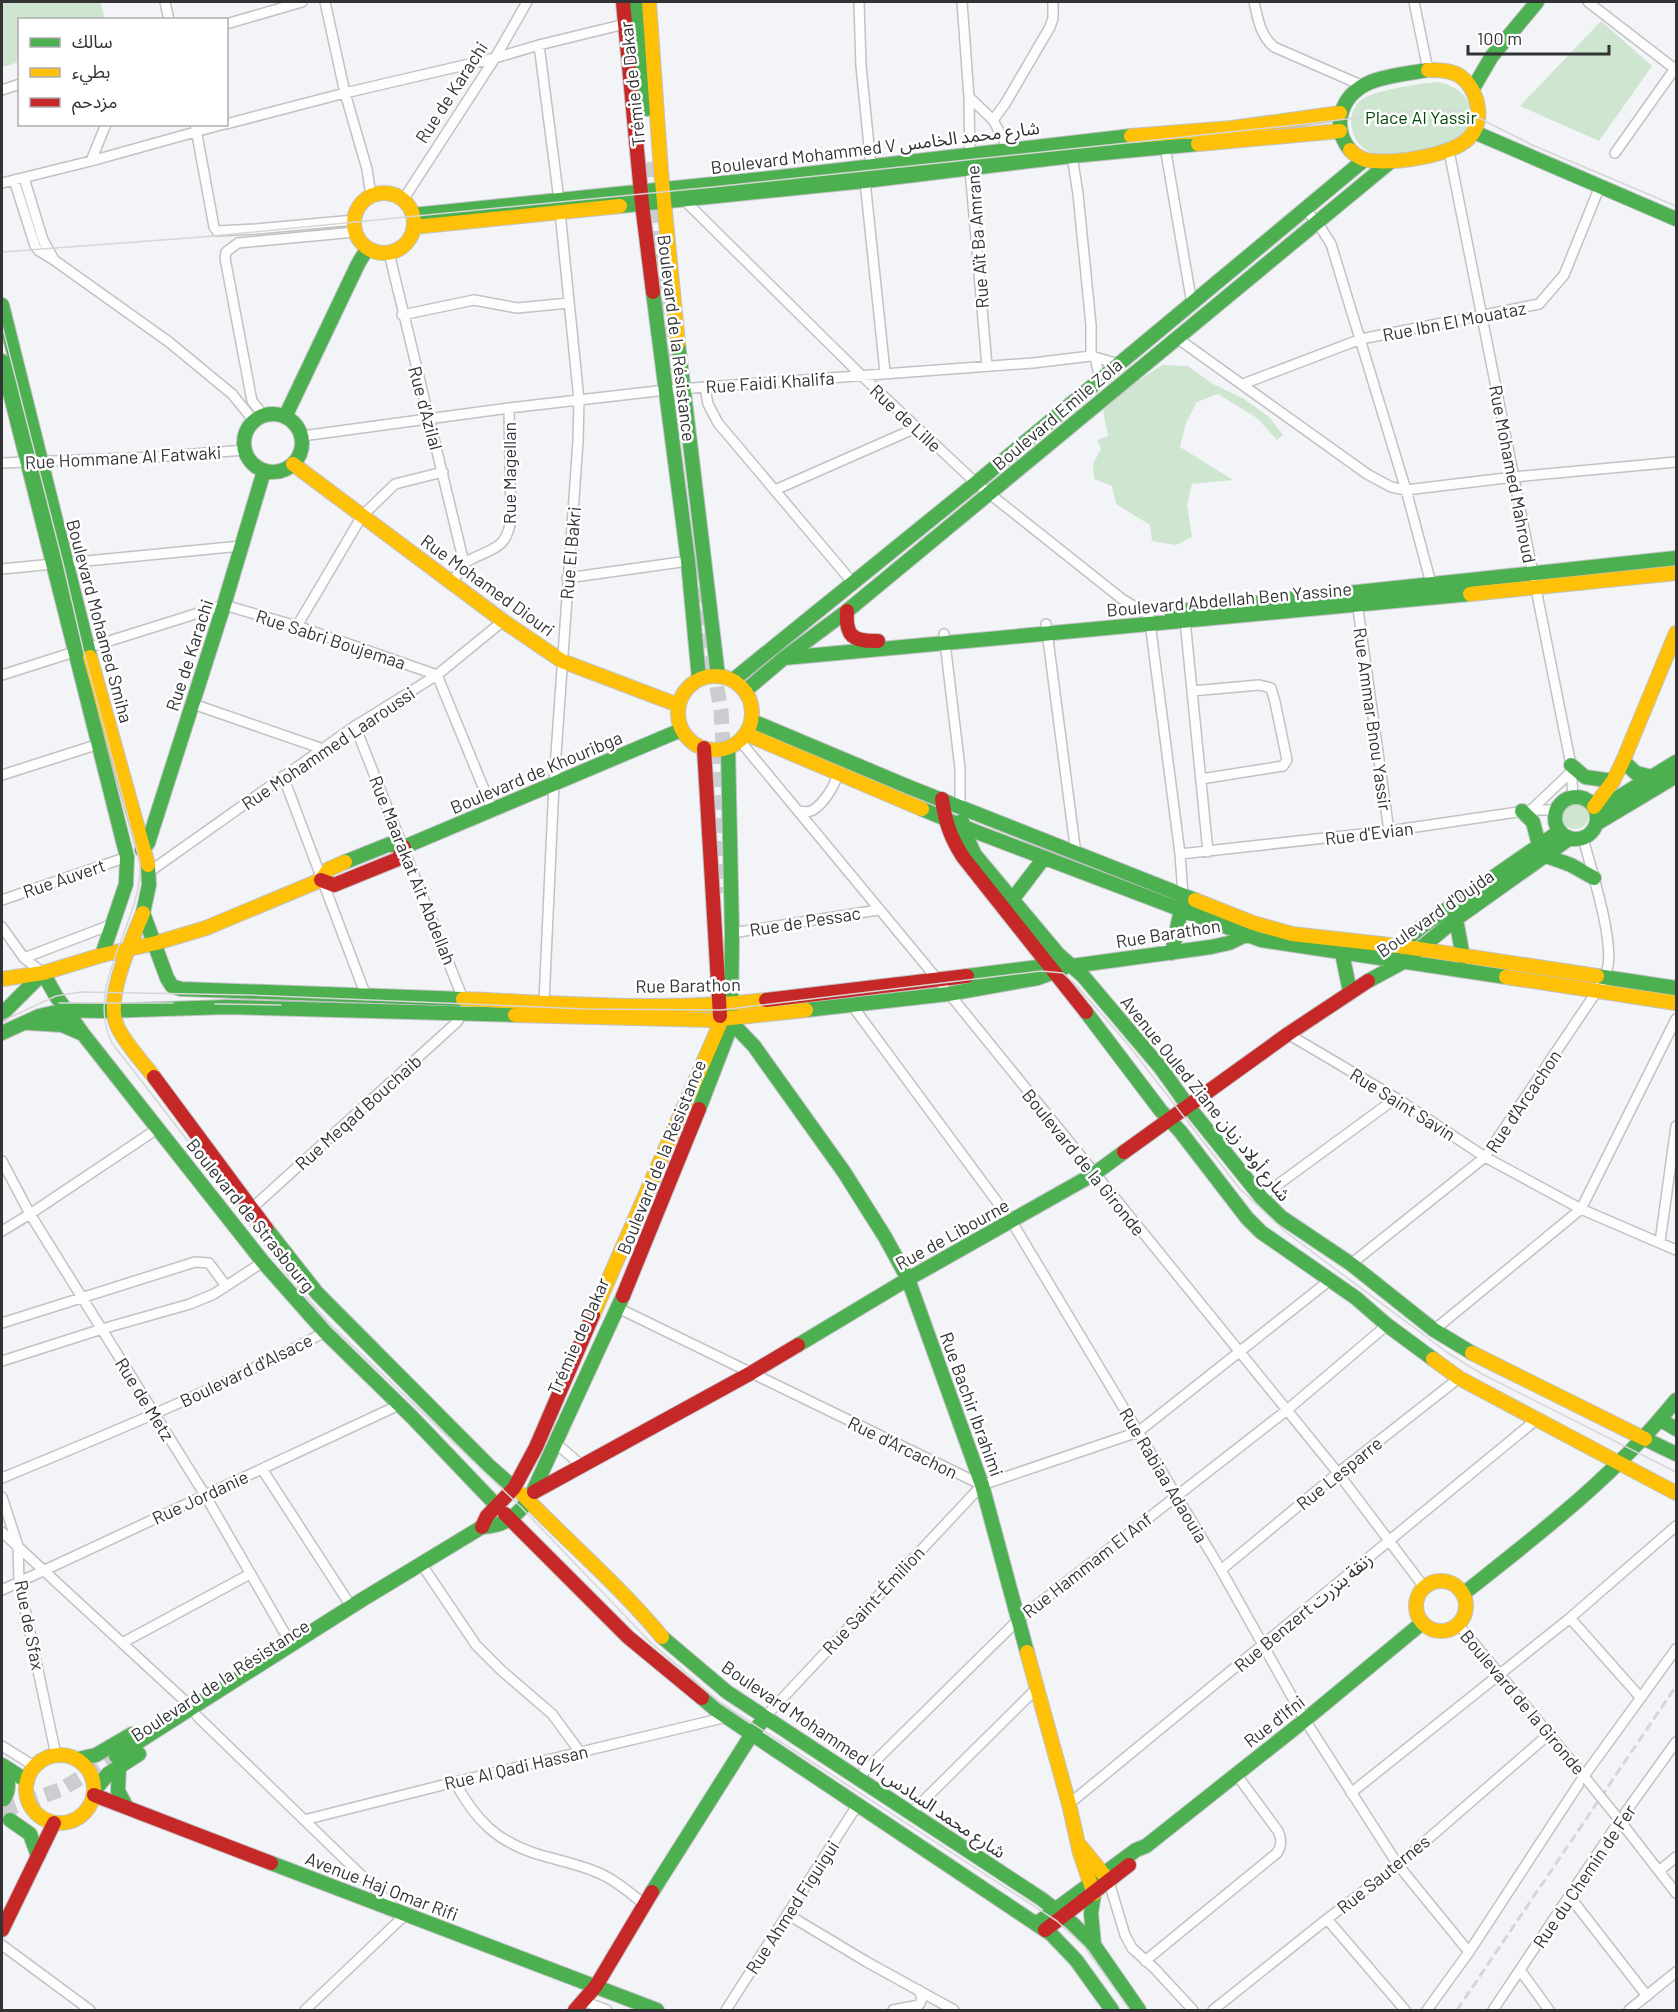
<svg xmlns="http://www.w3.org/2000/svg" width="1678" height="2012" font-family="Barlow,'Noto Sans Arabic',sans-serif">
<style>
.green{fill:#cee5cf}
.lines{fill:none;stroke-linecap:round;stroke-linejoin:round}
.primary-tunnel{stroke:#cccdd1;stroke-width:15;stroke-dasharray:15 8;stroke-linecap:butt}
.street-casing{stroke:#c2c2c5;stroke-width:12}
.fast-casing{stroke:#c2c2c5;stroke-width:16}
.slow-casing{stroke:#c2c2c5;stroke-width:16}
.jam-casing{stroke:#c2c2c5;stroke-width:16}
.street{stroke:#fdfdfe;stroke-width:9}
.fast{stroke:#4caf50;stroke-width:14}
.slow{stroke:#ffc107;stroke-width:14}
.jam{stroke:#c62828;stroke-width:14}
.tram{stroke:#d6d6d7;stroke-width:1.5}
.rail{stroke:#d6d6d7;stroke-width:3;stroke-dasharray:9 4.5;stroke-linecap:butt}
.street-bridge-casing{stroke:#c2c2c5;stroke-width:12;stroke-linecap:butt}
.street-bridge{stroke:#fdfdfe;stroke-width:9}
.labels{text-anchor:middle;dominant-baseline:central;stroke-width:5;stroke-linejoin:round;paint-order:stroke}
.street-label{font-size:18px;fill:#323335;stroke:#fff}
.park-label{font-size:18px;fill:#004705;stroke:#fff}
</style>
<rect width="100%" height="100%" fill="#f3f4f8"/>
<!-- green -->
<path class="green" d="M2 2H100L105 19 20 20 19 62 2 67Z
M1601 21 1652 66 1599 141 1520 106Z
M1437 82C1466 86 1485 114 1459 137 1444 150 1417 151 1398 154 1391 155 1382 157 1375 155 1354 148 1343 121 1358 103 1367 90 1421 84 1437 82Z
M855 148 857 158 794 164V157Z
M1162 365 1188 366 1213 384 1244 399 1269 417 1283 435 1277 440 1257 418 1218 394 1197 402 1186 423 1180 447 1233 480 1192 484 1187 505 1192 537 1176 545 1152 541 1150 525 1116 504 1112 486 1094 479 1093 464 1101 449 1097 440 1108 436 1102 405Z
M1561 815a14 14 0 1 1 28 0a14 14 0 1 1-28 0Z"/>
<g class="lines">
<!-- primary-tunnel -->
<path class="primary-tunnel" d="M652 162 657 244 671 374
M695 565 710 675
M713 664 721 711 724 762
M716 749 720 893
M2 1811 62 1789 116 1756"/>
<!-- street casing -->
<g class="street-casing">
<path id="street" d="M165 2 169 20
M325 2 345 93 367 169 371 196
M859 2 861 66 871 166
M962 2 969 97
M1254 2C1258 19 1260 35 1274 47L1361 85
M1414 2 1428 70
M1588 2 1675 69
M226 24 302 2
M539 45 559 200
M2 90 20 84
M993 120 1005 104 1050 27 1053 18V2
M195 124 214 227 217 231 256 229 354 220
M226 124 345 93 495 58 539 45 625 24
M1165 147 1192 304
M1449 151 1571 765 1573 798
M1615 153 1676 67
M1072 156 1078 194 1091 325V356
M91 161 106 124
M24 178 43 240 53 258
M14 180 35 246 39 251 54 260 169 342 232 394 254 421
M865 181 885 372
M2 183 91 161 224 124
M683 199 861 375 976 483 1122 599 1149 615 1180 854 1183 895
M403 200 495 58 527 2
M1305 210 1317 222 1331 244 1406 490 1432 587
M389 253 464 563
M402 315 474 300 517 308 569 303
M1177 338 1367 474 1391 487 1406 490 1514 477 1676 462
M1095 357 1100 380
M987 366 970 169 969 97 993 120 1009 150
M1243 384 1361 339 1539 304 1564 275 1600 186
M705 388 708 404 718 423 853 583
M264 416 252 401 225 258 226 252 238 243 355 232
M302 436 509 408 666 390 1033 363 1091 356 1119 364
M2 463 155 457 245 450
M775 490 916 428
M66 563 241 546
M2 569 53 564
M567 578 688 561
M453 582C457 576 460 566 466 562 490 548 508 551 511 517L509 408
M1357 602 1389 831
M1185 620 1208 852
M1046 624 1076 854
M297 626 362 516 395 484 443 472
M944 634 960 768V806
M87 648 224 605 297 626 437 675 493 811
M2 675 74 652
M1192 691 1259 685 1271 688 1275 702 1287 760 1283 766 1201 779
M193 704 323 749
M740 741 938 980 1338 1473 1424 1587
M2 775 99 744
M283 776 366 996
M1531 810 1572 771
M798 811C803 812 808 813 813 810 823 804 837 784 837 773
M1180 854 1389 831 1531 810H1557
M149 872 355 726 437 675 503 621
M2 900 127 857
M2 927 24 958 43 973
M732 933 878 910
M24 958 113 924
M544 1002 554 783 578 441 579 400 560 212
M851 1004 1012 1222 1221 1570 1305 1720 1398 1865 1469 1952
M1288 1034 1396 1098 1485 1157 1581 1209 1676 1250
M2 1161 30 1214 205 1495 287 1637
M1261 1197 1396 1098
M251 1209 457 1022 465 1009 463 999 355 726
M2 1231 30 1214 157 1129
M1660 1242 1676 1126
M1351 1264 1485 1157 1597 991C1602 983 1606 975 1608 966 1613 936 1591 869 1583 838
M618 1308 982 1485 1138 1432 1330 1280
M2 1323 195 1262 209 1263 226 1286
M1434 1330 1581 1209 1676 1019
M2 1361 102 1329 190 1304 214 1294 263 1262
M557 1444 582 1466
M262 1469 347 1600
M2 1478C111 1433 220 1388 325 1332
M2 1497 18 1546 19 1581 56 1755
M2 1532 185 1701
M422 1565 476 1645 502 1671 552 1714 580 1752
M1221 1570 1338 1473 1459 1378
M2 1590 399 1405
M1570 1618 1641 1698
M1458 1624 1587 1780
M122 1643 250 1574
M197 1716 394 1907
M765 1717 982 1485
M2 1746 34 1766
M859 1777 1019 1619 1287 1410 1387 1325
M455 1782C476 1821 497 1842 540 1855 558 1860 577 1864 594 1871 613 1878 629 1892 644 1904
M1351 1793 1570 1618 1676 1526
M1069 1804 1537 1419
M911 1813 1036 1689
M1617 1817 1676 1893
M304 1820 455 1782 727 1717
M1659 1871 1676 1857
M1109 1882 1125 1935 1132 1948 1155 1969 1193 2010
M1570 1897 1647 1996
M787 1914 867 1962 954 2010
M1327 1919 1405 2010
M2 1945 90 2010
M1145 1961 1277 1853C1282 1845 1282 1839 1278 1831L1236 1774
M1520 1970 1549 2010
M583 2001 607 2010
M305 2010 405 1915
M726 2010 858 1804
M893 2010 919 2005 922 1999 919 1990
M1213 2010 1327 1919 1398 1865 1549 1734
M1427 2010 1469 1952 1584 1776 1676 1649
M1493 2010 1620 1820 1676 1742
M1629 2010 1676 1972"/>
</g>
<!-- fast casing -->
<g class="fast-casing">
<path id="fast" d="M636 2 647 109
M1472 90 1492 56 1537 2
M1474 132 1676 219
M1350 150C1342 140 1338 128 1341 115 1350 76 1396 76 1428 70
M620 206 865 181 1072 156 1198 144
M413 215 762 179 1131 136
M653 292 688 561 699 679
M2 305 90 657
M678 343 718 676
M2 361 127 857 126 884 102 955
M244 443a29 29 0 1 1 58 0a29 29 0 1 1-58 0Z
M285 417 358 264 367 249
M1171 612 1676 558
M784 658 1470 594
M733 680 976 483 1364 160
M745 691 784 658 847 611 1390 162
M752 721 909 787 1195 900
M1623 761 1636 773 1652 777
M1571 765 1585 777 1613 781
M1555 818a21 21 0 1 1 42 0a21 21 0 1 1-42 0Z
M922 809 974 831 1261 940 1506 977
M1522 811 1533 822 1539 845
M1596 811 1676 762
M962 821 965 834 975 855 1058 954 1083 976 1160 1067 1188 1106 1261 1197 1281 1217 1351 1264 1434 1330 1472 1353
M1596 824 1676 776
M142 850 148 843 224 605 264 471
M1546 856 1571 865 1594 878
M345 862 390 844 404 847 681 730
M148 865 149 885 143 913 167 978 172 986 181 989 463 999
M1012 900 1044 858
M1456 919 1463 957
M1394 951 1421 927 1560 831
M1172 953 1183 900
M1342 953 1350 992
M43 973 56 996 83 1034 263 1262 325 1332 412 1417 497 1506
M967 976 1038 967 1072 966 1211 947 1229 943 1246 935
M1597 976 1676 988
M1368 981 1405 961 1456 919 1570 838
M806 1010 948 994 1038 978 1062 969
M1086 1012 1161 1111 1180 1131 1247 1218 1261 1232 1356 1298 1387 1325 1433 1359
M2 1014 43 973
M29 1023 62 1025 83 1034
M732 1023 754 1046 844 1172 885 1237 908 1279 982 1485 1027 1652
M2 1033 39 1016 65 1010 103 1011 227 1007 515 1015
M699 1109 731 1026 732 933 728 748
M266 1228 317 1293 488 1465 514 1488
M798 1345 908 1279 1094 1174 1124 1152
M1661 1420 1676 1429
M1645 1439 1676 1454
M1463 1594C1539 1534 1615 1476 1676 1400
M662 1637 727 1692 1043 1900 1072 1923 1094 1945 1139 2010
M702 1698 716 1710 1051 1934 1076 1960 1112 2010
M116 1756 360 1601 482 1527C505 1526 515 1517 529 1500L623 1296
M78 1759 96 1755 132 1734
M2 1765 27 1781
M2 1765C8 1777 11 1787 4 1799
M119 1767 118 1791 126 1806
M95 1790 108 1774 139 1754
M10 1820 30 1834 38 1856
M271 1863 657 2010
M652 1892 750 1737 765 1717
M1094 1894 1091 1913 1094 1945
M1036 1924 1136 1850 1146 1846 1305 1720 1422 1623"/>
</g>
<!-- slow casing -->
<g class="slow-casing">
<path id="slow" d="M649 2 661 171 678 343
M1131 136 1232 128 1340 113
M1198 144 1340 131
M1350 150C1355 155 1359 158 1366 160 1390 165 1451 156 1469 138 1486 121 1478 89 1460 76 1450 70 1439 70 1428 70
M354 223a30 30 0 1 1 60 0a30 30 0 1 1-60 0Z
M414 227 620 206
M293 464 503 621 562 661 678 705
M1470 594 1676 573
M90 657 148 865
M678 713a37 37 0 1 1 74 0a37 37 0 1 1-74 0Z
M746 734 922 809
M1594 807 1613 781 1623 761 1676 633
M1195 900 1253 923 1292 934 1399 946 1597 976
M143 913C132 940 103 1000 118 1028 127 1046 142 1061 154 1077
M1506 977 1676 1003
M2 979 43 973 102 955 156 943 206 928 321 880 329 869 345 862
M463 999C563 1003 666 1012 766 1000
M515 1015 712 1020 806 1010
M593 1315 720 1024V1016
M1472 1353 1645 1439
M1433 1359 1459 1378 1621 1464
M1621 1464 1676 1493
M523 1495C569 1543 620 1586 662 1637
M1416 1606a25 25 0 1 1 50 0a25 25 0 1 1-50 0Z
M1027 1652 1069 1804 1080 1853 1094 1894
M26 1789a34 34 0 1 1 68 0a34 34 0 1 1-68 0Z
M1078 1843 1109 1881"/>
</g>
<!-- jam casing -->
<g class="jam-casing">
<path id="jam" d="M623 2 642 204 653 292
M847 611C845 636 853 642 878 641
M704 748 720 1016
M942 799C945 822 951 838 963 857L1086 1012
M321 880 334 885 398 859 404 847
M766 1000 967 976
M154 1077 266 1228
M1124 1152 1288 1034 1368 981
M623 1296 699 1109
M534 1492 751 1373 798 1345
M505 1514 628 1637 702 1698
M482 1527 487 1516 514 1488 536 1447 593 1315
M94 1795 271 1863
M2 1930 54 1823
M1045 1930 1129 1865
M575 2010 596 1986 652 1892"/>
</g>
<!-- street -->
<use href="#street" class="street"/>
<!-- fast -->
<use href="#fast" class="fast"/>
<!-- slow -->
<use href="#slow" class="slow"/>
<!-- jam -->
<use href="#jam" class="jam"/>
<!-- tram -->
<path class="tram" d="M2 252 202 237 713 187 1314 123 1428 109 1459 111 1479 118 1530 144 1676 206
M2 325 63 563 83 649 140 862C143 924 83 983 112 1043L208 1167 285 1272 329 1323 522 1508 649 1641 721 1703 1057 1921 1084 1946 1130 2010
M59 1003H173
M215 1004 281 1005
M2 1021 56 996 81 992 249 995 586 1009 721 1010 1041 971 1063 973 1076 985 1126 1042 1240 1189 1287 1233 1448 1353 1482 1374 1676 1472"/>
<!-- rail -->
<path class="rail" d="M1457 2010 1676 1686"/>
<!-- street-bridge casing -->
<g class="street-bridge-casing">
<path id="street-bridge" d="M1587 1780 1617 1817"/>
</g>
<!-- street-bridge -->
<use href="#street-bridge" class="street-bridge"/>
</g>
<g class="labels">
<!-- street labels -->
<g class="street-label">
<text transform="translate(632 84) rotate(-96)">Trémie de Dakar</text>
<text transform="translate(451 92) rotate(-57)">Rue de Karachi</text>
<text transform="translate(875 147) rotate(-7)">Boulevard Mohammed V شارع محمد الخامس</text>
<text transform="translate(977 237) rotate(-94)">Rue Aït Ba Amrane</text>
<text transform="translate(1454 321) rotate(-11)">Rue Ibn El Mouataz</text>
<text transform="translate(677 338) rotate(83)">Boulevard de la Résistance</text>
<text transform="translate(770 382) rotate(-4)">Rue Faidi Khalifa</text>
<text transform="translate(426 408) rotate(75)">Rue d'Azilal</text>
<text transform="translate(1057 414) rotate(-40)">Boulevard Emile Zola</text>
<text transform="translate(906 418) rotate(43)">Rue de Lille</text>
<text transform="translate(123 457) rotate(-3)">Rue Hommane Al Fatwaki</text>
<text transform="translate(509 473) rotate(-90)">Rue Magellan</text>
<text transform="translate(1513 474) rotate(79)">Rue Mohamed Mahroud</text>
<text transform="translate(570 553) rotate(-85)">Rue El Bakri</text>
<text transform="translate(488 585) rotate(36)">Rue Mohamed Diouri</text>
<text transform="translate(1229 599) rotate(-5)">Boulevard Abdellah Ben Yassine</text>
<text transform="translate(100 621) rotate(75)">Boulevard Mohamed Smiha</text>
<text transform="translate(331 639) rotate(18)">Rue Sabri Boujemaa</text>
<text transform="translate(189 655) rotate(-72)">Rue de Karachi</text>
<text transform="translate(1373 719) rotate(82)">Rue Ammar Bnou Yassir</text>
<text transform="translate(328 748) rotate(-34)">Rue Mohammed Laaroussi</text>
<text transform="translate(536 772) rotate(-23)">Boulevard de Khouribga</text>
<text transform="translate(1369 833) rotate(-7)">Rue d'Evian</text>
<text transform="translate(413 870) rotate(68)">Rue Maarakat Ait Abdellah</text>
<text transform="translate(64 878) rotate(-19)">Rue Auvert</text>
<text transform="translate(1435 913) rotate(-35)">Boulevard d'Oujda</text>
<text transform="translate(805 921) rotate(-9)">Rue de Pessac</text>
<text transform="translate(1168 933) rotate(-9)">Rue Barathon</text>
<text transform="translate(688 985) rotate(-1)">Rue Barathon</text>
<text transform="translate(1206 1098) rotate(51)">Avenue Ouled Ziane شارع أولاد زيان</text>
<text transform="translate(1523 1101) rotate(-56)">Rue d'Arcachon</text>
<text transform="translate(1403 1104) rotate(32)">Rue Saint Savin</text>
<text transform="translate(358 1112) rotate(-42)">Rue Meqad Bouchaib</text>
<text transform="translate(661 1157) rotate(-68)">Boulevard de la Résistance</text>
<text transform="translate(1084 1162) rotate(51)">Boulevard de la Gironde</text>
<text transform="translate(251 1215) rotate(51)">Boulevard de Strasbourg</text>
<text transform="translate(952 1234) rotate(-29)">Rue de Libourne</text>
<text transform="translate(578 1336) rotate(-66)">Trémie de Dakar</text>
<text transform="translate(246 1370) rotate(-26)">Boulevard d'Alsace</text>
<text transform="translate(145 1399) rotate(58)">Rue de Metz</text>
<text transform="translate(972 1404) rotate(70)">Rue Bachir Ibrahimi</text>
<text transform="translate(903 1447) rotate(26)">Rue d'Arcachon</text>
<text transform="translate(1339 1473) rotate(-39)">Rue Lesparre</text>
<text transform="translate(1164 1475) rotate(59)">Rue Rabiaa Adaouia</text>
<text transform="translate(200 1497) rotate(-25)">Rue Jordanie</text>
<text transform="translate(1087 1565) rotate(-38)">Rue Hammam El Anf</text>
<text transform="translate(873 1600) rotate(-47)">Rue Saint-Émilion</text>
<text transform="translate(1303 1612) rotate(-40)">Rue Benzert زنقة بنزرت</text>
<text transform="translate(30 1625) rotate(79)">Rue de Sfax</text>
<text transform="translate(220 1680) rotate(-33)">Boulevard de la Résistance</text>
<text transform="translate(1523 1702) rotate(50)">Boulevard de la Gironde</text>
<text transform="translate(1274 1721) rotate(-38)">Rue d'Ifni</text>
<text transform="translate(864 1759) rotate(34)">Boulevard Mohammed VI شارع محمد السادس</text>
<text transform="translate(516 1767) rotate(-13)">Rue Al Qadi Hassan</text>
<text transform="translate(1383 1874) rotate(-39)">Rue Sauternes</text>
<text transform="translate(1584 1876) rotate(-56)">Rue du Chemin de Fer</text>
<text transform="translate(382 1886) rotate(21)">Avenue Haj Omar Rifi</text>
<text transform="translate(792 1907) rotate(-57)">Rue Ahmed Figuigui</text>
</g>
<!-- park labels -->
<g class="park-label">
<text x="1421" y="117">Place Al Yassir</text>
</g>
</g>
<!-- border -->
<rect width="1678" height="2012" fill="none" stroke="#323335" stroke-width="6"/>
<!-- legend -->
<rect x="18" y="18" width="210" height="108" fill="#ffffff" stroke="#adadae" stroke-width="1.5"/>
<rect x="30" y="38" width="30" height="9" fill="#4caf50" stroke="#adadae" stroke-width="1.5"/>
<text x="72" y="48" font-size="18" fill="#323335">سالك</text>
<rect x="30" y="68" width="30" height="9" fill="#ffc107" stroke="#adadae" stroke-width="1.5"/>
<text x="72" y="78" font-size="18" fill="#323335">بطيء</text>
<rect x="30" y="98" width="30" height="9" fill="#c62828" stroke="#adadae" stroke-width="1.5"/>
<text x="72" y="108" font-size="18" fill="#323335">مزدحم</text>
<!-- scale -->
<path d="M1468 45v9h141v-9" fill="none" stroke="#323335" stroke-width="3"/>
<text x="1477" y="45" font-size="18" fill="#323335" stroke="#ffffff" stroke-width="4.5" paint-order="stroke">100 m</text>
</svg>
